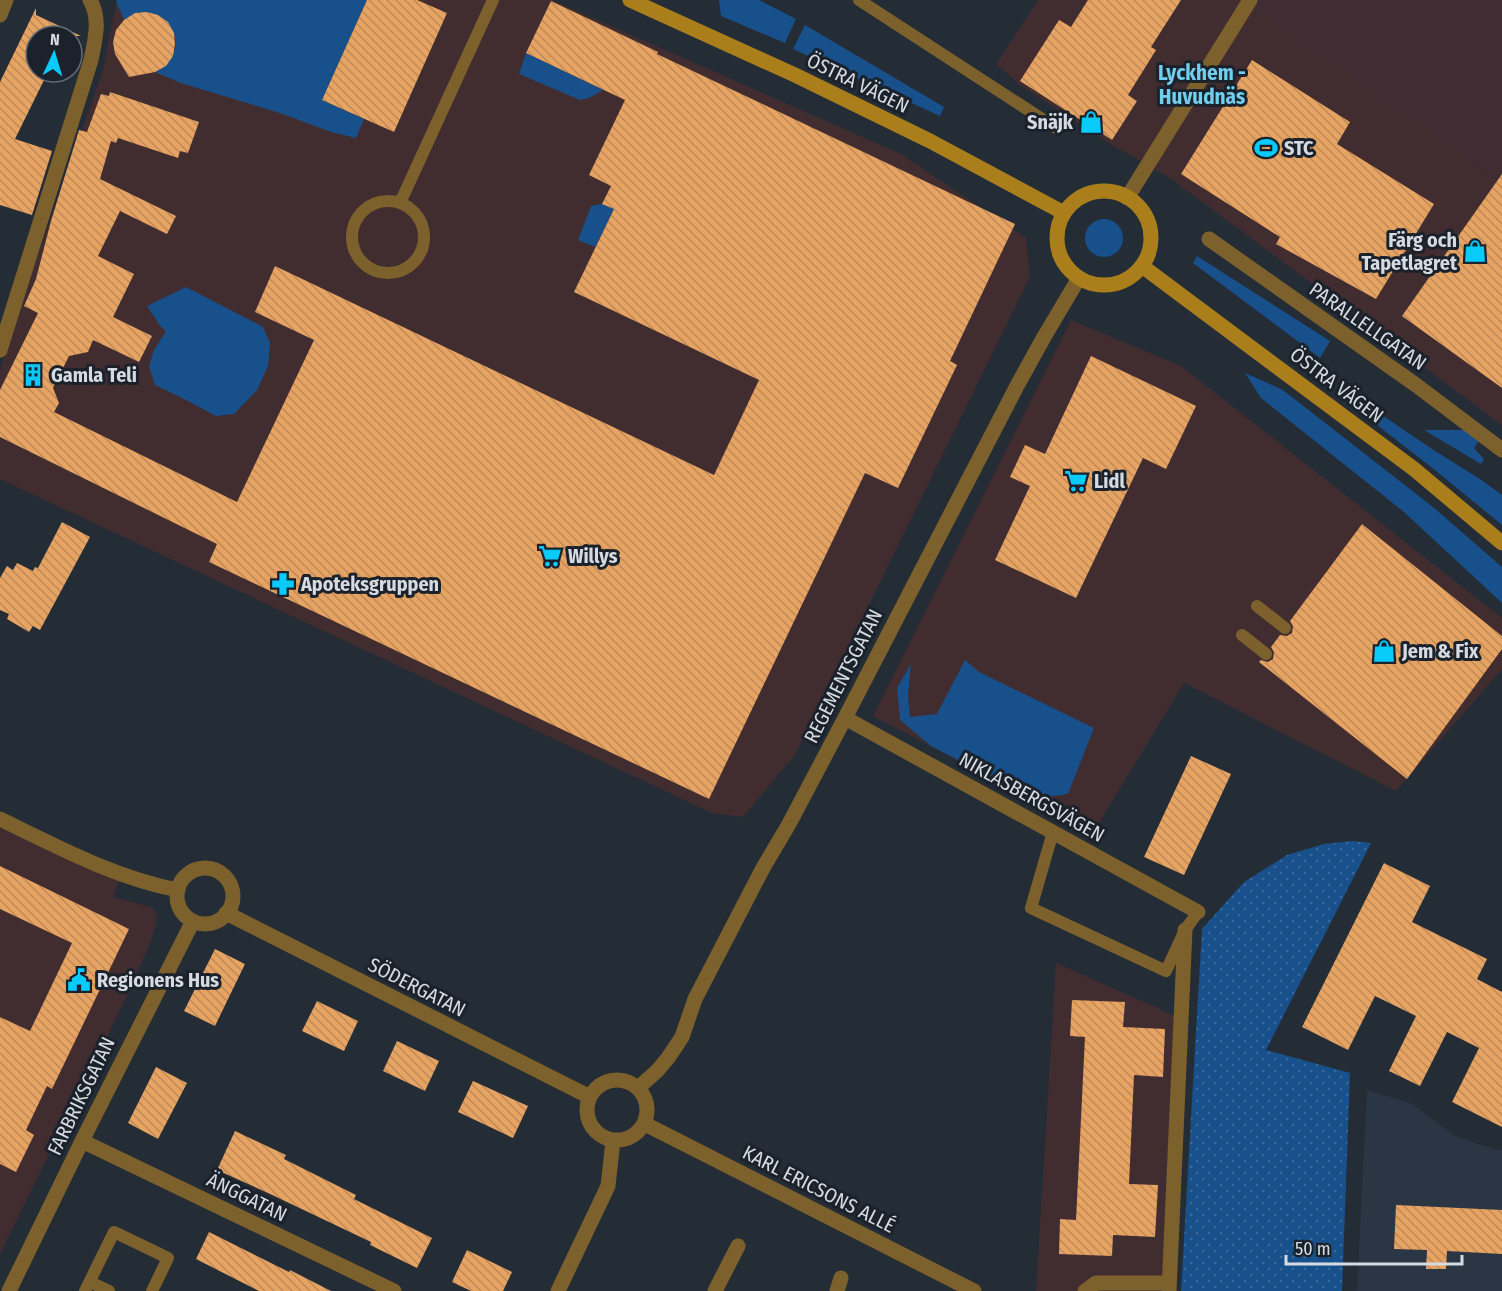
<svg xmlns="http://www.w3.org/2000/svg" width="1502" height="1291" font-family="'Fira Sans Condensed',sans-serif">
<style>
.commercial{fill:#412d30}
.industrial{fill:#402d33}
.built{fill:#2a3644}
.green{fill:#18508c}
.park{fill:url(#park-dots)}
.building{fill:url(#building-back-hatch)}
.lines{fill:none;stroke-linecap:round;stroke-linejoin:round}
.lane{stroke:#7c612c;stroke-width:12}
.street{stroke:#7c612c;stroke-width:15}
.secondary{stroke:#a97e1b;stroke-width:15}
.labels{text-anchor:middle;dominant-baseline:central;stroke-width:6;stroke-linejoin:round;paint-order:stroke}
.street-label{font-size:20px;fill:#d6dbe2;stroke:#1b222b}
.poi-label{font-size:20px;font-weight:bold;fill:#d6dbe2;stroke:#1b222b;text-anchor:start}
.neighbourhood-label{font-size:21px;font-weight:bold;fill:#70ceee;stroke:#1b222b}
</style>
<defs>
<pattern id="park-dots" width="8" height="8" patternUnits="userSpaceOnUse" patternTransform="scale(1.5)"><rect width="8" height="8" fill="#18508c"/><path d="M2 2h.1M6 6h.1" fill="none" stroke="#39699c" stroke-width="1.8" stroke-linecap="round"/></pattern>
<pattern id="building-back-hatch" width="6" height="6" patternUnits="userSpaceOnUse" patternTransform="scale(1.5)"><rect width="6" height="6" fill="#e7a361"/><path d="M-1 5l2 2M0 0l6 6M5-1l2 2" fill="none" stroke="#bd8b5a"/></pattern>
</defs>
<rect width="100%" height="100%" fill="#242c36"/>
<!-- commercial -->
<path class="commercial" d="M117 0H552L901 154 1026 238 1030 277 795 755 743 817 712 813 0 479V371L17 314 103 70Z
M1038 0H1261L1255 9 1502 183V425L1170 178 1114 146 1021 86 996 64Z
M1071 320 1181 366 1502 618V669L1396 791 1184 683 1094 831 873 716Z
M0 824 120 879 113 897 151 907 155 911 157 919 151 941 124 1002 0 1254Z
M1056 963 1178 1017 1163 1291H1036Z"/>
<!-- industrial -->
<path class="industrial" d="M1261 0H1502V183L1254 9Z"/>
<!-- built -->
<path class="built" d="M1367 1090 1410 1103 1457 1137 1496 1150H1502V1291H1357Z"/>
<!-- green -->
<path class="green" d="M117 0H367L322 100 364 119 356 138 331 132 283 114 181 83 155 72C168 64 180 51 174 34 172 30 168 26 165 23 152 8 140 11 124 20L116 2Z
M719 0H759L796 19 785 43 721 16Z
M805 25 944 107 940 116 793 49Z
M526 53 603 90 589 98 580 100 519 74Z
M602 204 614 209 595 247 578 240 591 206Z
M1085 238a19 19 0 1 1 38 0a19 19 0 1 1-38 0Z
M1197 256 1330 341 1320 358 1193 263Z
M186 287 263 327 270 343 268 366 257 390 234 414 216 416 188 401 155 385 149 366 154 350 166 331 161 327 147 306Z
M1245 373 1283 390 1433 507 1502 567V603L1404 512 1261 398Z
M1351 394 1432 449 1480 479 1502 495V525L1435 470 1346 401Z
M1424 430H1469L1482 437 1474 448 1484 459 1481 464Z
M965 660 979 672 1094 728 1068 794 1033 799 931 746 900 720 897 688 911 664 908 695 910 717 937 714Z"/>
<!-- park -->
<path class="park" d="M1352 841 1371 843 1266 1050 1350 1073 1342 1291H1181L1202 929 1244 882 1287 855 1324 844Z"/>
<!-- building -->
<path class="building" d="M367 0H417L447 13 394 132 322 100Z
M1088 0H1181L1151 47 1156 50 1128 95 1137 101 1112 140 1020 81 1059 20 1071 27Z
M551 1 658 52 657 54 1015 224 950 361 957 365 898 488 865 473 709 799 209 562 217 544 0 437V390L38 313 24 306 36 279 51 221 79 130 87 132 101 94 109 96 110 92 199 122 188 153 180 151 178 158 118 138 116 143 111 141 100 179 176 216 167 234 120 211 98 256 134 274 113 317 152 336 139 362 93 340 88 352 69 356 53 388 59 403 54 412 237 502 314 340 255 312 275 266 714 475 759 380 574 292 614 209 602 204 611 186 589 175 625 100 526 53Z
M36 8V15L81 36H36V72H48L15 139 52 151 32 215 0 205V82Z
M147 12 158 15 168 22 174 33 175 44 173 56 166 66 155 72 129 77 115 54 113 42 116 30 124 20 135 13Z
M1252 60 1350 122 1337 144 1434 204 1376 299 1276 244 1280 237 1181 174Z
M1502 174V388L1402 316Z
M1091 356 1196 406 1166 469 1143 458 1076 598 995 560 1030 486 1010 477 1025 445 1045 454Z
M62 522 90 537 40 630 33 626 29 632 7 619 9 614 0 610V578L7 566 13 570 17 563 33 571 35 567 38 568Z
M1362 524 1502 636V649L1407 779 1259 662 1261 660 1268 662 1273 659 1274 652 1271 647 1280 635 1287 636 1292 633 1293 626 1290 621Z
M1191 756 1231 774 1184 875 1144 857Z
M1384 863 1430 886 1412 922 1487 959 1477 979 1502 992V1127L1452 1102 1479 1048 1447 1032 1420 1086 1389 1071 1416 1016 1375 996 1348 1050 1302 1027Z
M0 866 129 929 52 1089 47 1086 26 1130 34 1135 16 1172 0 1164V1017L30 1031 72 943 0 909Z
M215 949 245 964 215 1026 184 1011Z
M1072 1000 1125 1002 1123 1027 1165 1029 1163 1077 1134 1075 1129 1184 1158 1185 1155 1237 1113 1235 1112 1256 1059 1254 1060 1219 1076 1220 1085 1037 1070 1036Z
M317 1001 358 1021 344 1051 302 1031Z
M397 1041 439 1061 425 1091 383 1071Z
M156 1067 187 1083 158 1139 128 1123Z
M473 1081 528 1106 513 1138 458 1112Z
M235 1131 286 1155 284 1159 356 1195 354 1199 432 1238 417 1268 370 1245 371 1242 268 1193 217 1170Z
M1396 1205 1502 1210V1254L1447 1251 1446 1269H1426L1427 1250 1394 1249Z
M209 1232 289 1272 290 1270 331 1291H259L196 1259Z
M467 1250 512 1272 503 1291H471L452 1282Z"/>
<g class="lines">
<!-- lane -->
<path class="lane" d="M859 0 1056 128
M352 237a36 36 0 1 1 72 0a36 36 0 1 1-72 0Z
M400 203 493 0
M1257 606 1285 628
M1242 635 1266 654
M1053 832 1031 908 1166 971 1185 930 1198 912
M90 1282 109 1291
M85 1291 114 1232 168 1258 152 1291"/>
<!-- street -->
<path class="street" d="M0 15 6 0
M1127 198 1250 0
M1209 239 1416 385 1502 450
M0 350 91 60C95 40 101 19 90 0
M845 718 1198 912
M0 819C58 847 115 878 178 890
M177 896a28 28 0 1 1 56 0a28 28 0 1 1-56 0Z
M226 913 590 1097
M587 1110a30 30 0 1 1 60 0a30 30 0 1 1-60 0Z
M638 1088 657 1071 668 1058 682 1037 695 999 763 868 789 824 845 718 1018 384 1044 337 1079 278
M645 1124 974 1291
M82 1141 394 1291
M9 1291 82 1141 193 921
M558 1291 608 1186 613 1141
M715 1291 738 1246
M837 1291 841 1278
M1085 1291 1096 1283H1169
M1169 1291 1185 930"/>
<!-- secondary -->
<path class="secondary" d="M630 0 795 75 930 141 1064 213
M1057 238a47 47 0 1 1 94 0a47 47 0 1 1-94 0Z
M1142 266 1414 469 1502 543"/>
</g>
<!-- icons -->
<defs>
<g id="shop-bare" transform="scale(1.8)"><path d="M-5-2.5h2.3a2.7 3.5 0 0 1 5.4 0H5L5.5 6h-11ZM-1.5-2.5h3a1.5 2.3 0 0 0-3 0Z" fill="#08cbfa" stroke="#1b222b" stroke-width="2.5" paint-order="stroke"/></g>
<g id="stadium-bare" transform="scale(1.8)"><path d="M0-5a6.5 5 0 1 0 0 10a6.5 5 0 1 0 0-10ZM-3.5-1.8h7v3.6h-7Z" fill="#08cbfa" stroke="#1b222b" stroke-width="2.5" paint-order="stroke"/></g>
<g id="building-bare" transform="scale(1.8)"><path d="M-4-6H4V6H1V3H-1V6H-4ZM-2.5-4.3h1.7v1.8h-1.7ZM.8-4.3h1.7v1.8H.8ZM-2.5-1h1.7V.8h-1.7ZM.8-1h1.7V.8H.8Z" fill="#08cbfa" stroke="#1b222b" stroke-width="2.5" paint-order="stroke"/></g>
<g id="supermarket-bare" transform="scale(1.8)"><path d="M-6-5.5h2.5l.6 2H6L4.5 2H-2.5L-4.4-4H-6ZM-1.5 3.2a1.3 1.3 0 1 0 .1 0ZM3 3.2a1.3 1.3 0 1 0 .1 0Z" fill="#08cbfa" stroke="#1b222b" stroke-width="2.5" paint-order="stroke"/></g>
<g id="pharmacy-bare" transform="scale(1.8)"><path d="M-2-6h4v4h4v4h-4v4h-4v-4h-4v-4h4Z" fill="#08cbfa" stroke="#1b222b" stroke-width="2.5" paint-order="stroke"/></g>
<g id="civic-bare" transform="scale(1.8)"><path d="M-.6-6.5H3V-4.5H.6V-3L4-1V1h2V6H-6V1h2V-1L-.6-3ZM-1.2 2.5V6h2.4V2.5Z" fill="#08cbfa" stroke="#1b222b" stroke-width="2.5" paint-order="stroke"/></g>
</defs>
<g fill-rule="evenodd">
<use href="#shop-bare" x="1091" y="122"/>
<use href="#stadium-bare" x="1266" y="148"/>
<use href="#shop-bare" x="1475" y="251"/>
<use href="#building-bare" x="33" y="375"/>
<use href="#supermarket-bare" x="1076" y="481"/>
<use href="#supermarket-bare" x="550" y="556"/>
<use href="#pharmacy-bare" x="283" y="584"/>
<use href="#shop-bare" x="1384" y="651"/>
<use href="#civic-bare" x="79" y="980"/>
</g>
<g class="labels">
<!-- street labels -->
<g class="street-label">
<text transform="translate(858 83) rotate(26)">ÖSTRA VÄGEN</text>
<text transform="translate(1368 326) rotate(35)">PARALLELLGATAN</text>
<text transform="translate(1337 385) rotate(37)">ÖSTRA VÄGEN</text>
<text transform="translate(843 676) rotate(-63)">REGEMENTSGATAN</text>
<text transform="translate(1032 797) rotate(29)">NIKLASBERGSVÄGEN</text>
<text transform="translate(417 987) rotate(27)">SÖDERGATAN</text>
<text transform="translate(81 1096) rotate(-64)">FARBRIKSGATAN</text>
<text transform="translate(819 1189) rotate(27)">KARL ERICSONS ALLÉ</text>
<text transform="translate(247 1197) rotate(26)">ÄNGGATAN</text>
</g>
<!-- poi labels -->
<g class="poi-label">
<text x="1073" y="122" text-anchor="end">Snäjk</text>
<text x="1284" y="148">STC</text>
<text x="1457" y="240" text-anchor="end">Färg och<tspan x="1457" dy="23">Tapetlagret</tspan></text>
<text x="51" y="375">Gamla Teli</text>
<text x="1094" y="481">Lidl</text>
<text x="568" y="556">Willys</text>
<text x="301" y="584">Apoteksgruppen</text>
<text x="1402" y="651">Jem &amp; Fix</text>
<text x="97" y="980">Regionens Hus</text>
</g>
<!-- neighbourhood labels -->
<g class="neighbourhood-label">
<text x="1202" y="73">Lyckhem -<tspan x="1202" dy="24">Huvudnäs</tspan></text>
</g>
</g>
<!-- north arrow -->
<g transform="translate(54 54) rotate(4)"><circle r="28" fill="#1b222b" stroke="#666c74" stroke-width="1.5"/>
<path d="M0-4.5L10 22L0 15L-10 22Z" fill="#08cbfa"/>
<text y="-9" font-size="16" font-weight="bold" text-anchor="middle" fill="#d6dbe2">N</text>
</g>
<!-- scale -->
<path d="M1286 1255v9h176v-9" fill="none" stroke="#d6dbe2" stroke-width="3"/>
<text x="1295" y="1255" font-size="18" fill="#d6dbe2" stroke="#1b222b" stroke-width="4.5" paint-order="stroke">50 m</text>
</svg>
